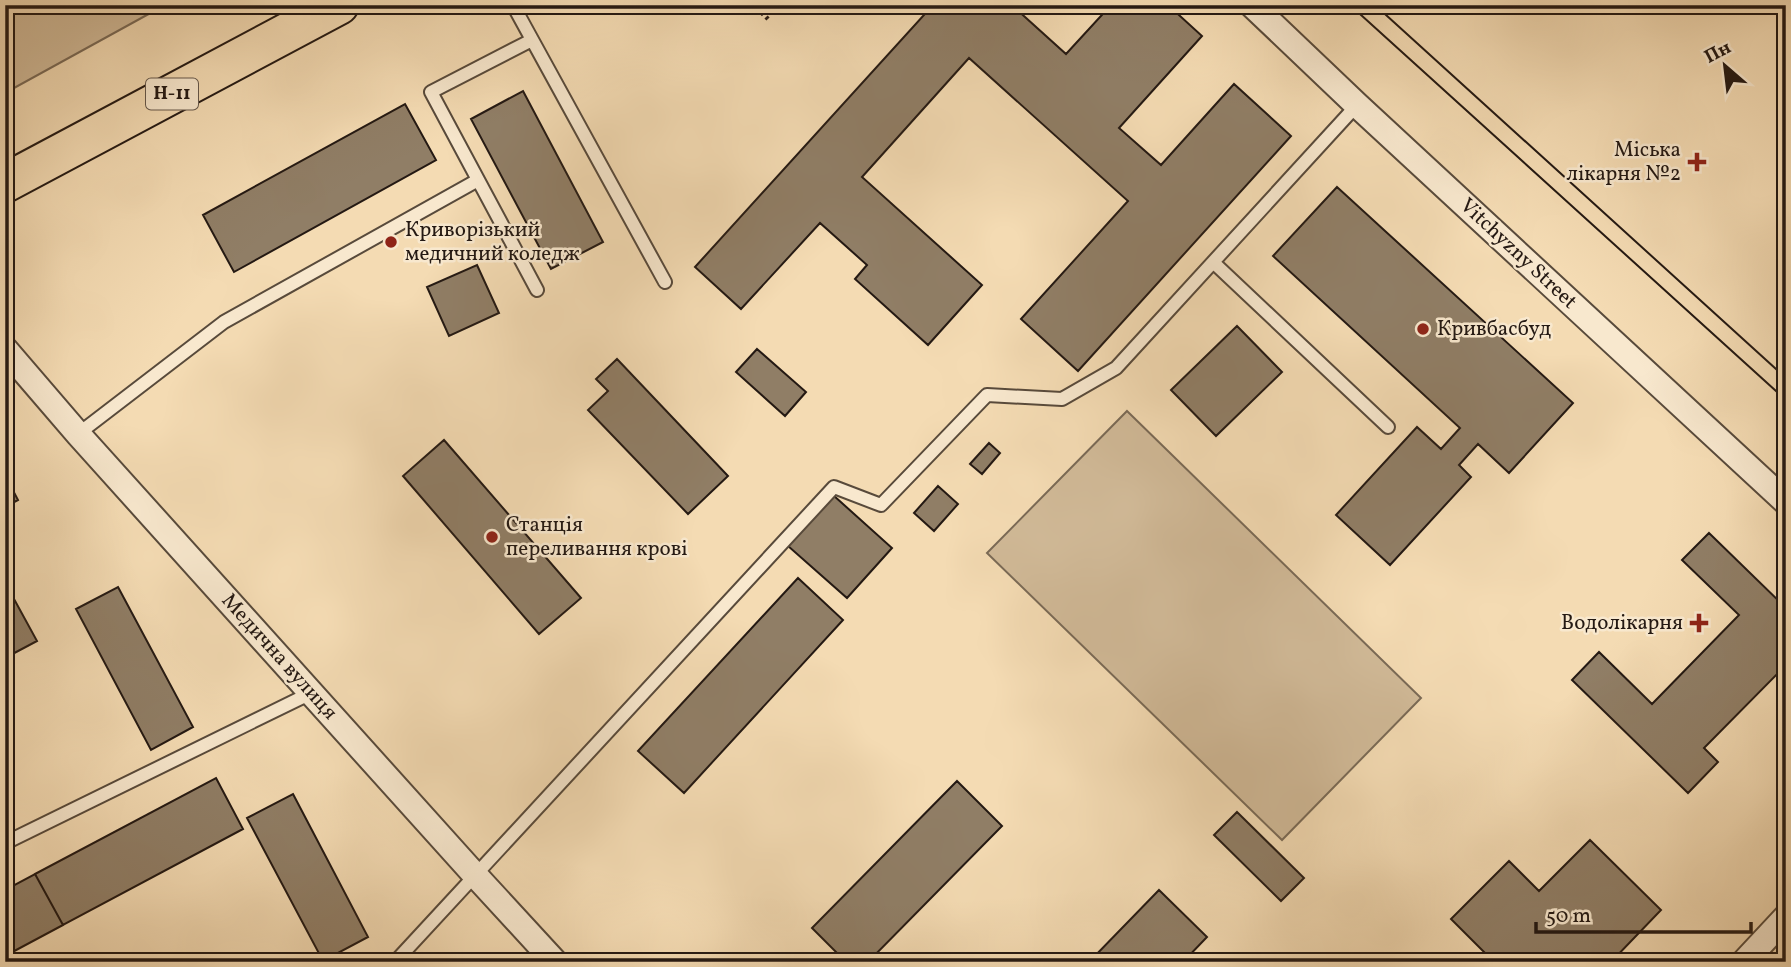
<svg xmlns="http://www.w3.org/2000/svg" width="1791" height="967" font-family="Vollkorn,serif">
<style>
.green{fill:#d1ba98;stroke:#7a6a56;stroke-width:2}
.building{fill:#907e66;stroke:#241913;stroke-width:2}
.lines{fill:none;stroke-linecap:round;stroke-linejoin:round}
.service-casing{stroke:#584a3b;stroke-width:16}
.minor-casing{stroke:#584a3b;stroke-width:28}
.primary-casing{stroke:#241913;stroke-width:42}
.path{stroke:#241913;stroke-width:4.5;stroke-dasharray:5 3.5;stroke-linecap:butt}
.service{stroke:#f8e8ce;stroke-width:12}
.minor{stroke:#f8e8ce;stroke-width:24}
.primary{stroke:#f4dbb3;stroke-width:38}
.tram{stroke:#241913;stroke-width:2}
.poi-dot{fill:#8f2418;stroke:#f8e8ce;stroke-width:2.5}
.labels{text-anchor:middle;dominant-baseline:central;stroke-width:5;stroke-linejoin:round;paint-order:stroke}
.shield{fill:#f8e8ce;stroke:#64574b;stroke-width:2}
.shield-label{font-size:19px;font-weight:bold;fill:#241913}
.poi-label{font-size:21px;fill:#241913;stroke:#f8e8ce;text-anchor:start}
.street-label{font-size:21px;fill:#241913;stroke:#f8e8ce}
</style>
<rect width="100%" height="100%" fill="#f4dbb3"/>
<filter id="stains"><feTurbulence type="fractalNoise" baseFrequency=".00286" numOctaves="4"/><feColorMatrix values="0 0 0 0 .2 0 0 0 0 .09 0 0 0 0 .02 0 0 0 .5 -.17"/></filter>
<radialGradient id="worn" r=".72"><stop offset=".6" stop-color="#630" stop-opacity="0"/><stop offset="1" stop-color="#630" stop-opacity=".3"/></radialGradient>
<!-- green -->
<path class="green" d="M5 5H165L5 93Z
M1127 411 1421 698 1282 840 987 553Z"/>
<!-- building -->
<path class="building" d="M933 5H1017L1015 8 1066 54 1111 5H1168L1202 36 1119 128 1161 165 1234 84 1291 136 1078 371 1021 319 1128 201 969 58 862 177 982 285 928 345 855 279 867 265 820 223 741 309 695 267Z
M523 91 603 242 551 269 471 119Z
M405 104 436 160 234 272 203 215Z
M1337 187 1573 403 1509 473 1478 444 1459 465 1471 477 1390 565 1336 515 1417 427 1441 449 1460 428 1273 256Z
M477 265 499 313 449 336 427 287Z
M1237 326 1282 372 1216 436 1171 390Z
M757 349 806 392 785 416 736 372Z
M617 359 728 476 688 514 588 410 608 391 596 379Z
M444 440 581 598 539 634 403 476Z
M989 443 1000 453 982 474 970 464Z
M5 475 18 500 5 507Z
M938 486 958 504 934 531 914 513Z
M833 495 892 548 847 598 788 546Z
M1709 533 1786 608V665L1704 748 1718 762 1688 793 1572 680 1599 652 1652 704 1739 615 1682 560Z
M798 578 843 620 684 793 638 751Z
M118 587 193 727 151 750 76 609Z
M8 588 37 641 5 658V590Z
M216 778 243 829 63 925 35 874Z
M957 781 1002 826 868 962H846L812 928Z
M293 794 368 937 323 961 247 818Z
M1237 812 1304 878 1281 901 1214 835Z
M1590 840 1661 910 1611 962H1566L1560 956 1554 962H1494L1451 919 1509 861 1539 891Z
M35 874 63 925 5 956V890Z
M1159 890 1207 937 1183 962H1089Z"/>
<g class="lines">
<!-- service casing -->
<g class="service-casing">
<path id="service" d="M513 5 665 282
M532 40 431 92 537 290
M1213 262 1388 427
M78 434 224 322 478 180
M5 843 311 693
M395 962 834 487 881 505 987 395 1062 399 1116 368 1357 105"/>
</g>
<!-- minor casing -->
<g class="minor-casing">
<path id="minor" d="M1252 5 1357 105 1786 502
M5 349 78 434 475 875 555 962
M1744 962 1786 917"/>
</g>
<!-- primary casing -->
<g class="primary-casing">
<path id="primary" d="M5 183 339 5"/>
</g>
<!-- path -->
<path class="path" d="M754 5 768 19"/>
<!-- service -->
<use href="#service" class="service"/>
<!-- minor -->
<use href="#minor" class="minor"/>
<!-- primary -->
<use href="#primary" class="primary"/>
<!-- tram -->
<path class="tram" d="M1350 5 1786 400
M1375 5 1786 378"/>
</g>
<!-- markers -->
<g class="poi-dot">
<path d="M1693.5 151.5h7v7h7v7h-7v7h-7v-7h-7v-7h7z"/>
<circle cx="391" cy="242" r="7"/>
<circle cx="1423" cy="329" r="7"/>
<circle cx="492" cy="537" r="7"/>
<path d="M1695.5 612.5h7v7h7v7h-7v7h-7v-7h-7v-7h7z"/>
</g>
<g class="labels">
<!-- shield labels -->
<rect class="shield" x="146" y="78.5" width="52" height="31" rx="5"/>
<g class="shield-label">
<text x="172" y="94">Н-11</text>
</g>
<!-- poi labels -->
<g class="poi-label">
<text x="1681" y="150" text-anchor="end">Міська<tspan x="1681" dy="24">лікарня №2</tspan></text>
<text x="405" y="230">Криворізький<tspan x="405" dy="24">медичний коледж</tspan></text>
<text x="1437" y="329">Кривбасбуд</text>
<text x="506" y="525">Станція<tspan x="506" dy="24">переливання крові</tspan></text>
<text x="1683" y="623" text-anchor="end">Водолікарня</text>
</g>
<!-- street labels -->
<g class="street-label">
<text transform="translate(1518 254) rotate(43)">Vitchyzny Street</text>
<text transform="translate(279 657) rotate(48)">Медична вулиця</text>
</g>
</g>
<!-- margin -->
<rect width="1791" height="967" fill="none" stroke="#f4dbb3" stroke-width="28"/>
<rect x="7" y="7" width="1777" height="953" fill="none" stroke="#241913" stroke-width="3.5"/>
<rect x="14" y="14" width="1763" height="939" fill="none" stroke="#241913" stroke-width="2"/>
<!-- north arrow -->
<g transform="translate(1725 66) rotate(332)" stroke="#f8e8ce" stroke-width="5" paint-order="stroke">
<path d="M0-5L12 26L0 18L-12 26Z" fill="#241913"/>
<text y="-10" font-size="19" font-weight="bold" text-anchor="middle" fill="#241913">Пн</text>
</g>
<!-- scale -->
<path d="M1536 922v10h215v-10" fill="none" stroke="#241913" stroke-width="3.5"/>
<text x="1546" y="922" font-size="21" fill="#241913" stroke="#f8e8ce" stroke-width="5" paint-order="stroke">50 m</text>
<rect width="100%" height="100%" filter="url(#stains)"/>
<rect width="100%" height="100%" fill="url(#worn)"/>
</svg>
